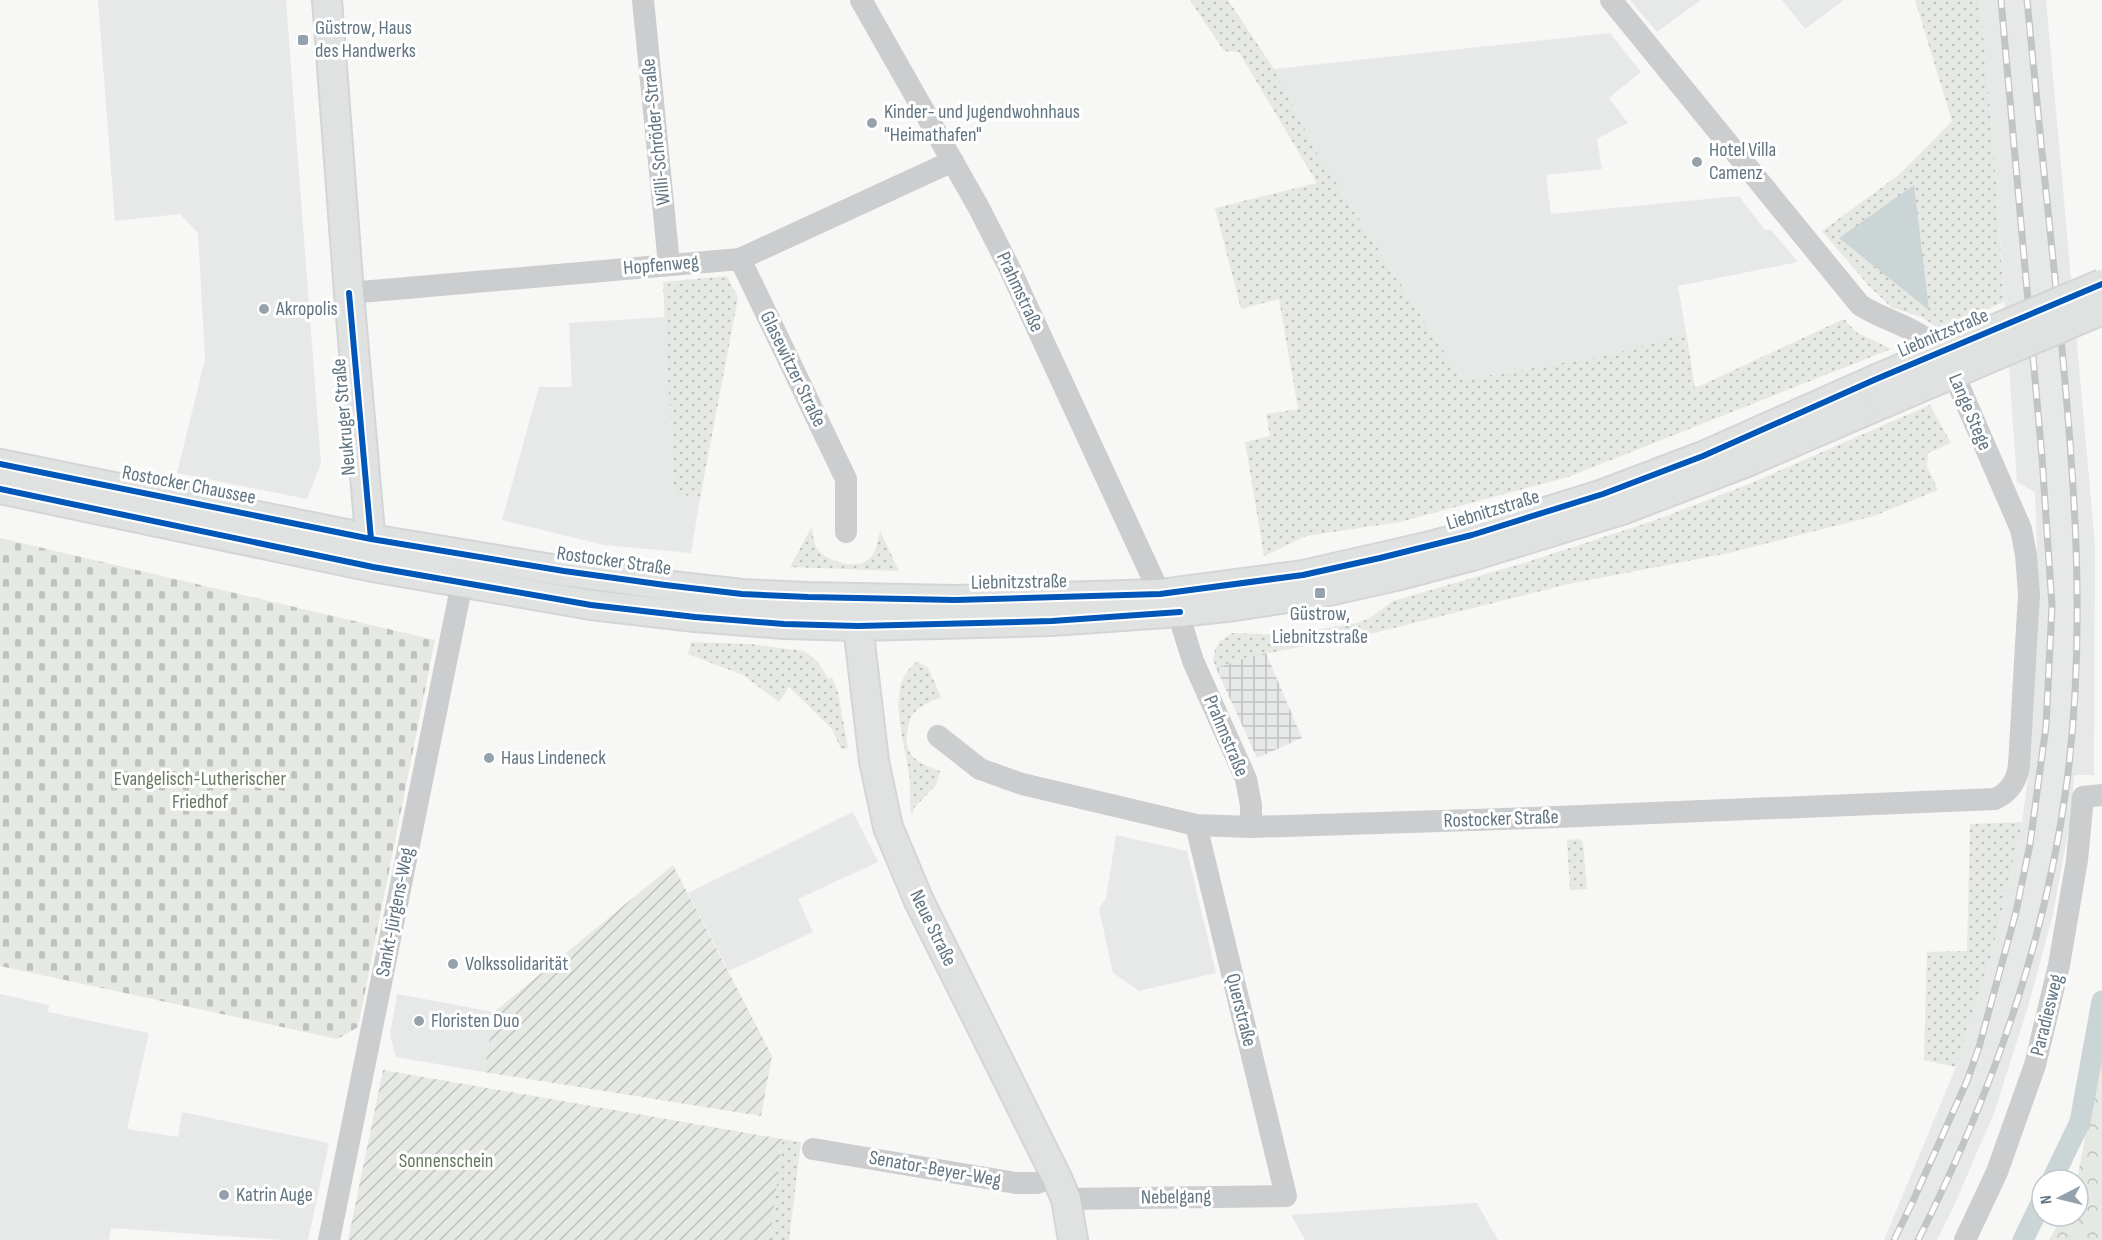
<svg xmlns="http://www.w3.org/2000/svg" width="2102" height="1240" font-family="'Sofia Sans Condensed',sans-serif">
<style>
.built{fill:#e7e9e8}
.industrial{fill:url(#industrial-grid)}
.grass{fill:url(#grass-dots)}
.forest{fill:url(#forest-crowns)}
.cemetery{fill:url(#cemetery-stones)}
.garden{fill:url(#garden-furrows)}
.water{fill:#cbd5d6}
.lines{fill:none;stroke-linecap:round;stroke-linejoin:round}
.canal{stroke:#cbd5d6;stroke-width:21}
.major-casing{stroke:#d4d5d6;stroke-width:32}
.minor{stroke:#cccdce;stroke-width:22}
.major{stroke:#e0e1e1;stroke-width:28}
.rail-casing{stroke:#c2c4c5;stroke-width:7}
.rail{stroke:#fff;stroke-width:4.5;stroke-dasharray:14;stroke-linecap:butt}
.major-bridge-casing{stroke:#d4d5d6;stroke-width:32;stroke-linecap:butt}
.major-bridge{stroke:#e0e1e1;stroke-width:28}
.cycleway-casing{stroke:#fff;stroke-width:10}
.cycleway{stroke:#0057b8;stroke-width:6}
.poi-dot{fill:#96a2ab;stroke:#fff;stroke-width:2}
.labels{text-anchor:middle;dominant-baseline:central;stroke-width:6;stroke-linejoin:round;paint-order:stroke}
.poi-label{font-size:20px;fill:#627582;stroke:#fff;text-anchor:start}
.street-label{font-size:20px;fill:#627582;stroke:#fff}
.park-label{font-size:20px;fill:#677961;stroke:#fff}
</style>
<defs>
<pattern id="industrial-grid" width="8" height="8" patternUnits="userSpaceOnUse" patternTransform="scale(1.5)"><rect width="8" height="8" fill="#e7e9e8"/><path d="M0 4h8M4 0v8" fill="none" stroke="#bfc1c1"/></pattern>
<pattern id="grass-dots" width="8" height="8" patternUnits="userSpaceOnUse" patternTransform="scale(1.5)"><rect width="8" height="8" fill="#e6e9e3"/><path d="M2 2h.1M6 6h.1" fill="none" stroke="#bec1bd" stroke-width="1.8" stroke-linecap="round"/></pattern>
<pattern id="forest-crowns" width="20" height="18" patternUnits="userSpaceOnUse" patternTransform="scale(1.5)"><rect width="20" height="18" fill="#e6e9e3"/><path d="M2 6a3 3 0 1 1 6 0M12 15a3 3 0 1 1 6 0" fill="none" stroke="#bec1bd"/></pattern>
<pattern id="cemetery-stones" width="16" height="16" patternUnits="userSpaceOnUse" patternTransform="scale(1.5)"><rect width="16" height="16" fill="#e6e9e3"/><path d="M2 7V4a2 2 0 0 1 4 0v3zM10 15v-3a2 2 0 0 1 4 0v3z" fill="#bec1bd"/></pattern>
<pattern id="garden-furrows" width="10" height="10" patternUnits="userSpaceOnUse" patternTransform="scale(1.5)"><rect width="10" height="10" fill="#e6e9e3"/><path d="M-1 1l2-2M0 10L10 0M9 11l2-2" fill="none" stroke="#bec1bd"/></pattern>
</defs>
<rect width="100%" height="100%" fill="#f7f7f6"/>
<!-- built -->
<path class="built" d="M98 0H286L321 464 307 499 177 473 205 359 198 233 180 214 115 221Z
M1630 0H1701L1657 32Z
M1782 0H1844L1805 29Z
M1980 0H2046L2095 544 2094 775H2074L2071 817 2053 914 2028 1007 1994 1113 1953 1208 1937 1240H1884L1956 1067 1991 957 2022 822 2029 769 2039 611 2035 492 2017 482 1994 153Z
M1610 33 1641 72 1609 98 1628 123 1597 139 1602 169 1546 175 1551 214 1739 196 1765 230H1771L1798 262 1678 286 1686 332 1614 354 1462 380 1317 153 1274 69Z
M665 317 674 492 700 498 691 553 604 545 502 520 539 387H572L569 323Z
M853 812 878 862 798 899 813 932 729 971 688 893Z
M1116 835 1187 851 1216 973 1139 991 1113 973 1099 909 1106 898Z
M0 994 49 1005 48 1012 149 1033 127 1129 178 1137 182 1112 329 1143 308 1240H282L111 1228 109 1240H0Z
M397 994 494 1012 484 1072 396 1057 390 1035Z
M1477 1203 1498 1240H1305L1291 1215Z"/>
<!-- industrial -->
<path class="industrial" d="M1266 653 1302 738 1257 758 1216 668 1248 657Z"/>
<!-- grass -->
<path class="grass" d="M1190 0H1228L1274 69 1317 153 1462 380 1614 354 1686 332 1695 388 1844 319 1856 332 1891 349 1568 477 1400 522 1306 536 1264 556 1245 442 1270 436 1266 414 1298 409 1279 299 1241 309 1215 208 1317 183 1239 52 1224 51Z
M1915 0H1980L1994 153 2004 302 1940 329 1921 317 1891 307 1869 286 1822 231 1900 174 1952 121Z
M727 276 738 298 700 498 674 493 663 282Z
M1930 405 1951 443 1928 453 1927 467 1938 490 1874 516 1729 553 1569 584 1374 633 1248 657 1216 668 1213 659 1215 650 1219 642 1232 633 1287 635 1357 623 1368 619 1393 601 1527 562 1653 521 1749 484Z
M812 526C813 534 813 543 818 550 826 561 854 569 866 561 876 555 878 541 880 531L899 571 790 567Z
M691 642 751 644 804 651 817 661 829 679 832 677 838 692 848 748 841 749 832 729 789 687 779 702 743 675 688 654Z
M917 661 928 668 941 697C933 701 922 704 916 711 911 715 909 722 908 728 902 755 917 763 940 771L936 785 914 808 912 816C909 802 911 788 909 774 905 745 889 697 907 672 909 668 914 665 917 661Z
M2022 822 1991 957 1956 1067 1924 1060 1927 952 1967 951 1970 824Z
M1580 839 1583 842 1587 889 1570 890 1567 840Z
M782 1139 801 1142 789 1240H770Z"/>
<!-- forest -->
<path class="forest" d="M2102 1048V1240H2049L2063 1216H2078L2077 1180Z"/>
<!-- cemetery -->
<path class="cemetery" d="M0 538 435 640 358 1027 337 1039 0 966Z"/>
<!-- garden -->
<path class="garden" d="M673 865 772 1056 761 1116 484 1072 494 1012Z
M383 1070 782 1139 770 1240H348Z"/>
<!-- water -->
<path class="water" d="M1914 185 1929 310 1839 238Z"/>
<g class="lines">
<!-- canal -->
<path class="canal" d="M2052 1180 2080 1122 2102 1001
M2023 1240 2042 1201"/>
<!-- major casing -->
<g class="major-casing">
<path id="major" d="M327 0 349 293 372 556
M0 464 371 539 564 571 665 585 742 594 808 597 955 600 1160 594 1303 575 1426 547 1472 535 1603 494 1703 456 1874 380
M0 489 373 567 591 605 695 617 784 624 858 626 1052 621 1180 612 1235 606 1320 593 1396 576 1472 556 1622 510 1747 462 1884 403
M856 609 874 761 888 827 919 901 1056 1176 1066 1199 1073 1240"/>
</g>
<!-- minor -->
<path class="minor" d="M643 0 669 264
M861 0 979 208 1009 267 1160 594
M740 259 846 479V532
M349 293 740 259 953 161
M1180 612 1183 629 1193 661 1246 779 1251 805V827
M938 736 980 769 1022 784 1196 825 1251 827 1533 818 1995 799C2010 792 2017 781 2019 765L2029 594 2026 555 2021 529 1951 368C1946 360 1941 351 1934 345 1913 326 1883 320 1860 305L1611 0
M813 1149 1016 1183H1037L1056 1176
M1066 1199 1286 1196 1196 825
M329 1240 462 583
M1965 1240 1997 1172 2035 1065 2059 965 2077 860 2083 797 2102 795"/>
<!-- major -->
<use href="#major" class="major"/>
<!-- rail casing -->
<g class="rail-casing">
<path id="rail" d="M1894 1240 1912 1203 1967 1081 1979 1047 2016 912 2030 844 2046 726 2052 606 2042 457 2001 0
M1918 1240C1991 1096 2046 942 2067 781 2087 627 2074 472 2059 317 2048 211 2037 106 2027 0"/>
</g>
<!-- rail -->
<use href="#rail" class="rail"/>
<!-- major-bridge casing -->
<g class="major-bridge-casing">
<path id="major-bridge" d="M1874 380 2102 284
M1884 403 2102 310"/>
</g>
<!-- major-bridge -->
<use href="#major-bridge" class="major-bridge"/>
<!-- cycleway casing -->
<g class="cycleway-casing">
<path id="cycleway" d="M349 293 371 539
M0 464 371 539 564 571 665 585 742 594 808 597 955 600 1160 594 1303 575 1380 558 1472 535 1603 494 1703 456 1874 380 2102 284
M0 489 373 567 591 605 695 617 784 624 858 626 1052 621 1180 612"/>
</g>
<!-- cycleway -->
<use href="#cycleway" class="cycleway"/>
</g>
<!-- markers -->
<g class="poi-dot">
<rect x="297" y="34" width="12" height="12" rx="3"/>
<circle cx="872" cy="123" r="6"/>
<circle cx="1697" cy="162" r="6"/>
<circle cx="264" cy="309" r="6"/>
<rect x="1314" y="587" width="12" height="12" rx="3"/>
<circle cx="489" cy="758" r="6"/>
<circle cx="453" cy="964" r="6"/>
<circle cx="419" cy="1021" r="6"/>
<circle cx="224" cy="1195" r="6"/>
</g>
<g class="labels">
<!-- poi labels -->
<g class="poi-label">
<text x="315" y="28">Güstrow, Haus<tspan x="315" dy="23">des Handwerks</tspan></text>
<text x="884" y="112">Kinder- und Jugendwohnhaus<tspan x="884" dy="23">"Heimathafen"</tspan></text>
<text x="1709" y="150">Hotel Villa<tspan x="1709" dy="23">Camenz</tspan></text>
<text x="276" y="309">Akropolis</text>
<text x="1320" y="614" text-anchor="middle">Güstrow,<tspan x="1320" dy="23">Liebnitzstraße</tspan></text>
<text x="501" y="758">Haus Lindeneck</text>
<text x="465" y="964">Volkssolidarität</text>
<text x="431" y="1021">Floristen Duo</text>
<text x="236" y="1195">Katrin Auge</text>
</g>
<!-- street labels -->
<g class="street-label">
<text transform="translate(656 132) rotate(-96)">Willi-Schröder-Straße</text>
<text transform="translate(661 265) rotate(-5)">Hopfenweg</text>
<text transform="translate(1020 292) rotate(65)">Prahmstraße</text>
<text transform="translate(1943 333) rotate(-23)">Liebnitzstraße</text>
<text transform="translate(793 369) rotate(64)">Glasewitzer Straße</text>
<text transform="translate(1970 412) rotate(67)">Lange Stege</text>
<text transform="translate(344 417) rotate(-95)">Neukruger Straße</text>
<text transform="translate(189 485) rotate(11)">Rostocker Chaussee</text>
<text transform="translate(1493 510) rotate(-17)">Liebnitzstraße</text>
<text transform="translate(614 561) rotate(8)">Rostocker Straße</text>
<text transform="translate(1019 582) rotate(-1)">Liebnitzstraße</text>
<text transform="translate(1226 736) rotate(67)">Prahmstraße</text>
<text transform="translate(1501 819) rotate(-2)">Rostocker Straße</text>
<text transform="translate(395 912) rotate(-79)">Sankt-Jürgens-Weg</text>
<text transform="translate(933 928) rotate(64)">Neue Straße</text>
<text transform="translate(1241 1010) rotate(76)">Querstraße</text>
<text transform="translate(2047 1015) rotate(-76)">Paradiesweg</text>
<text transform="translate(935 1169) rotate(10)">Senator-Beyer-Weg</text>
<text transform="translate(1176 1197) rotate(-1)">Nebelgang</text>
</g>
<!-- park labels -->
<g class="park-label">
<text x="200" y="779">Evangelisch-Lutherischer<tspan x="200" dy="23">Friedhof</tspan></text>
<text x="446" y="1161">Sonnenschein</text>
</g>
</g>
<!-- north arrow -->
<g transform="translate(2060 1198) rotate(263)"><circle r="28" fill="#ffffff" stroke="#c0c8cd" stroke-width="1.5"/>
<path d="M0-4.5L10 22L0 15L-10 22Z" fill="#96a2ab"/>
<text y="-9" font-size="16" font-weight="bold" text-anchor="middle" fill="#627582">N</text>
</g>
</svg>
